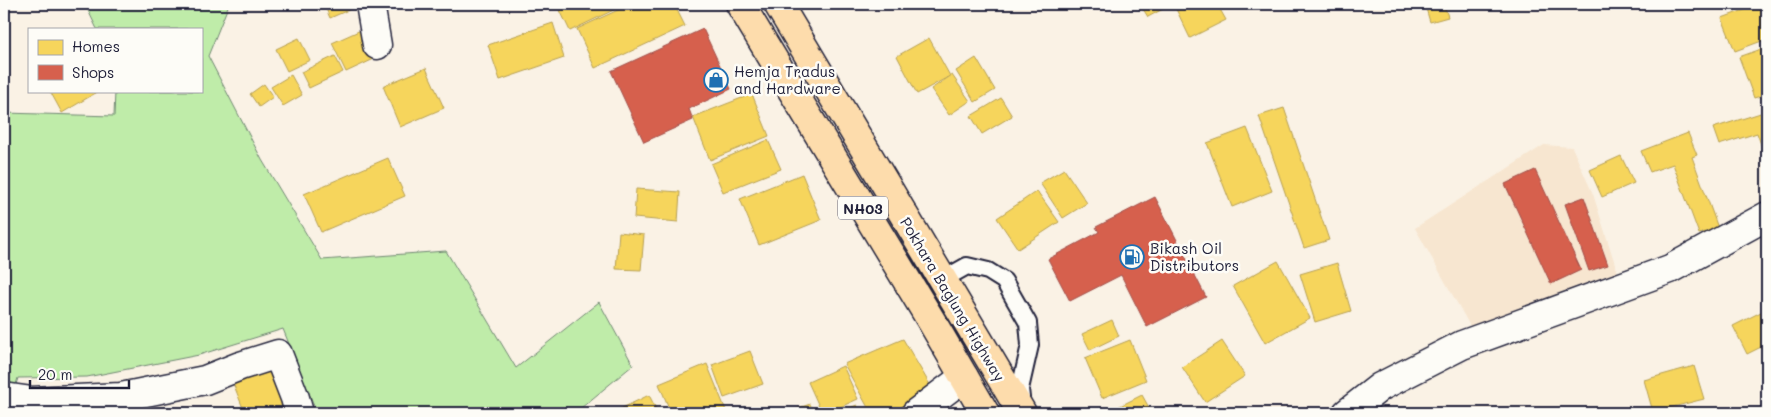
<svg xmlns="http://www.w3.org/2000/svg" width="1771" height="417" font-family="Mali,sans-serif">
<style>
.built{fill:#f7e6d0}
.green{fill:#bfeca9;stroke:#708772}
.homes{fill:#f6d55c;stroke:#b69f52}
.shops{fill:#d6604d;stroke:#a04d48}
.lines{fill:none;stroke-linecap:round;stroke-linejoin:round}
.lane-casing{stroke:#22223b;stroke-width:20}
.street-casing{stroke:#22223b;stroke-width:31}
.highway-casing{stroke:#22223b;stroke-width:31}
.lane{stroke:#fdfcf7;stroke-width:16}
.street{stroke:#fdfcf7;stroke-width:28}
.highway{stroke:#fddcac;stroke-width:28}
.labels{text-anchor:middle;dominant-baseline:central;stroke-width:5;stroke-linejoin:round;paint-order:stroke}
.shield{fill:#fdfcf7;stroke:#646373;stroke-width:1}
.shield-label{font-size:14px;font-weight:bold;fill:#22223b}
.poi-label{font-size:15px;fill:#22223b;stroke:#fdfcf7;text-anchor:start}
.street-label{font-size:15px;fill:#22223b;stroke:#fdfcf7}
</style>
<rect width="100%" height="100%" fill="#faf2e5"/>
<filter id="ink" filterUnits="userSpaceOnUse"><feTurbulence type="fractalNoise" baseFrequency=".02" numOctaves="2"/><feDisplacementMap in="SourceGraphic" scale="10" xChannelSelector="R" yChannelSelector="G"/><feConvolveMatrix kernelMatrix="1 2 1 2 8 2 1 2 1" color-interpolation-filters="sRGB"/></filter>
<g filter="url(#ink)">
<!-- built -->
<path class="built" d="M1544 145 1572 147 1593 194 1620 280 1475 335 1415 228Z"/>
<!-- green -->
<path class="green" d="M85 4H229L208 56 262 160 322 260 446 251 516 368 599 302 633 365 575 413H317L283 329 199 355 87 377 18 378 7 413H4V113L114 116 115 91H201V29H97Z"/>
<!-- homes -->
<path class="homes" d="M324 4H362L330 18Z
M557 4H626L570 31Z
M631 4H674L685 26 595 68 577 29Z
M1140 4H1172L1148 17Z
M1185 4H1217L1226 20 1190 38 1176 9Z
M1430 4H1444L1448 17 1430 22 1425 5Z
M1761 4H1764L1767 12V39L1735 51 1722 18Z
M553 23 564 58 500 80 488 45Z
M361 30 374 59 346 72 332 43Z
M299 38 310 60 287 71 276 49Z
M929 38 950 76 917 94 897 56Z
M1767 47V94L1754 98 1739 57Z
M335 56 343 72 309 88 301 72Z
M976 58 995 90 975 102 956 71Z
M426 68 444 108 400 127 383 86Z
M291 75 302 95 283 106 271 87Z
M952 75 970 101 949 115 931 89Z
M264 84 273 97 259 107 250 94Z
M50 91H99L62 113Z
M752 94 769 136 710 160 693 117Z
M1001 98 1012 116 982 134 971 116Z
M1284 108 1329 240 1304 248 1259 116Z
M1767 111V156H1765L1757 133 1719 145 1713 128Z
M1247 128 1272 191 1232 207 1207 143Z
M1688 133 1697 155 1692 157 1718 228 1699 234 1673 164 1650 172 1641 151Z
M768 140 781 169 723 192 711 164Z
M1621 156 1634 183 1602 197 1590 170Z
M388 158 405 196 321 232 304 194Z
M1064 169 1087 203 1063 218 1040 183Z
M802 174 821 220 759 245 740 199Z
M636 189 680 192 678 222 634 218Z
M1037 191 1059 222 1018 249 997 218Z
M619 232 644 235 641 270 616 269Z
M1278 261 1310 318 1265 343 1233 286Z
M1337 263 1351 311 1315 322 1300 274Z
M1767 309V344L1747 354 1733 326Z
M1112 320 1119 336 1090 350 1082 334Z
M903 339 936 395 905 413H871L844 364Z
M1130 340 1146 380 1102 398 1085 358Z
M1222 341 1245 376 1205 402 1182 367Z
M750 351 763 384 724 398 712 365Z
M707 364 727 413H671L659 384Z
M843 366 858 399 827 413H822L808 382Z
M1694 366 1704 399 1653 412 1644 380Z
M270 369 287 413H245L233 383Z
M649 395 658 413H612Z
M1142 395 1152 413H1111L1110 411Z
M810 404 814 413H792L791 411Z
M857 405 860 413H837Z
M179 409 180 413H147Z"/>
<!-- shops -->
<path class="shops" d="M703 29 731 89 689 109 693 120 644 142 611 71Z
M1535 170 1581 270 1551 284 1505 184Z
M1155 197 1206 297 1147 327 1121 275 1070 301 1048 259 1099 232 1096 227Z
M1584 197 1608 265 1589 271 1565 204Z"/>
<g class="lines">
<!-- lane casing -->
<g class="lane-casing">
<path id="lane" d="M942 280 967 266 988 271 1004 281 1028 323 1030 345 1020 389 1022 407"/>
</g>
<!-- street casing -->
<g class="street-casing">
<path id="street" d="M370 4 377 45
M4 397 32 401 121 397 205 380 240 366 278 354 295 398 299 413
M916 413 964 377
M1347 413 1380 387 1462 345 1670 269 1767 216"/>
</g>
<!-- highway casing -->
<g class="highway-casing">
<path id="highway" d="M740 4 932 322 985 413
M778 4 1022 413"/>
</g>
<!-- lane -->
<use href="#lane" class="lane"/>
<!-- street -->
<use href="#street" class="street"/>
<!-- highway -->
<use href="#highway" class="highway"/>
</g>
</g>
<!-- icons -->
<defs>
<g id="shop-ring" transform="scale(1.25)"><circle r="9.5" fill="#fdfcf7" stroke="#1f6fb2" stroke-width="1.5"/><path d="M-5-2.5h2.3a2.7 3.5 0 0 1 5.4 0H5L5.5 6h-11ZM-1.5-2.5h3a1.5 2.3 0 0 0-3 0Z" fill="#1f6fb2"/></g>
<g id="fuel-ring" transform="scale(1.25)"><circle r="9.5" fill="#fdfcf7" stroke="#1f6fb2" stroke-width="1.5"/><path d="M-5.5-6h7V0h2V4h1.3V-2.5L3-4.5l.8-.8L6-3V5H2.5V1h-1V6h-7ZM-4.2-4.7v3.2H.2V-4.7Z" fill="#1f6fb2"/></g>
</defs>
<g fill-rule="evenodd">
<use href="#shop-ring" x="716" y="80"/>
<use href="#fuel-ring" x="1132" y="257"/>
</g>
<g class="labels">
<!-- shield labels -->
<rect class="shield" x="838" y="196.5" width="50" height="23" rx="4"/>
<g class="shield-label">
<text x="863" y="208">NH03</text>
</g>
<!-- poi labels -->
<g class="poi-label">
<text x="734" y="71">Hemja Tradus<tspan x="734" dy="17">and Hardware</tspan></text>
<text x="1150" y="248">Bikash Oil<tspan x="1150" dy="17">Distributors</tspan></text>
</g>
<!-- street labels -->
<g class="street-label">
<text transform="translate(953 299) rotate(59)">Pokhara Baglung Highway</text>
</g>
</g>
<!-- margin -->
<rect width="1771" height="417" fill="none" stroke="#fdfcf7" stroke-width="20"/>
<rect x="10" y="10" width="1751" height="397" fill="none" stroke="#22223b" stroke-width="2" filter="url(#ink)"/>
<!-- legend -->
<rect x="28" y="28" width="175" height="65" fill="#fdfcf7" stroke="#a5a5ac"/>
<rect x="38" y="40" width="25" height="15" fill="#f6d55c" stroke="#a5a5ac"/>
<text x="72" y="52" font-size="15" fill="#22223b">Homes</text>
<rect x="38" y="65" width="25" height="15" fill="#d6604d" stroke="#a5a5ac"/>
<text x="72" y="78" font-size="15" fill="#22223b">Shops</text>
<!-- scale -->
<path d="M30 380v8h99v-8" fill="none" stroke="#22223b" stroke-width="2.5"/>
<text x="38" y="380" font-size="15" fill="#22223b" stroke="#fdfcf7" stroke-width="4" paint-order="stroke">20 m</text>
</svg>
